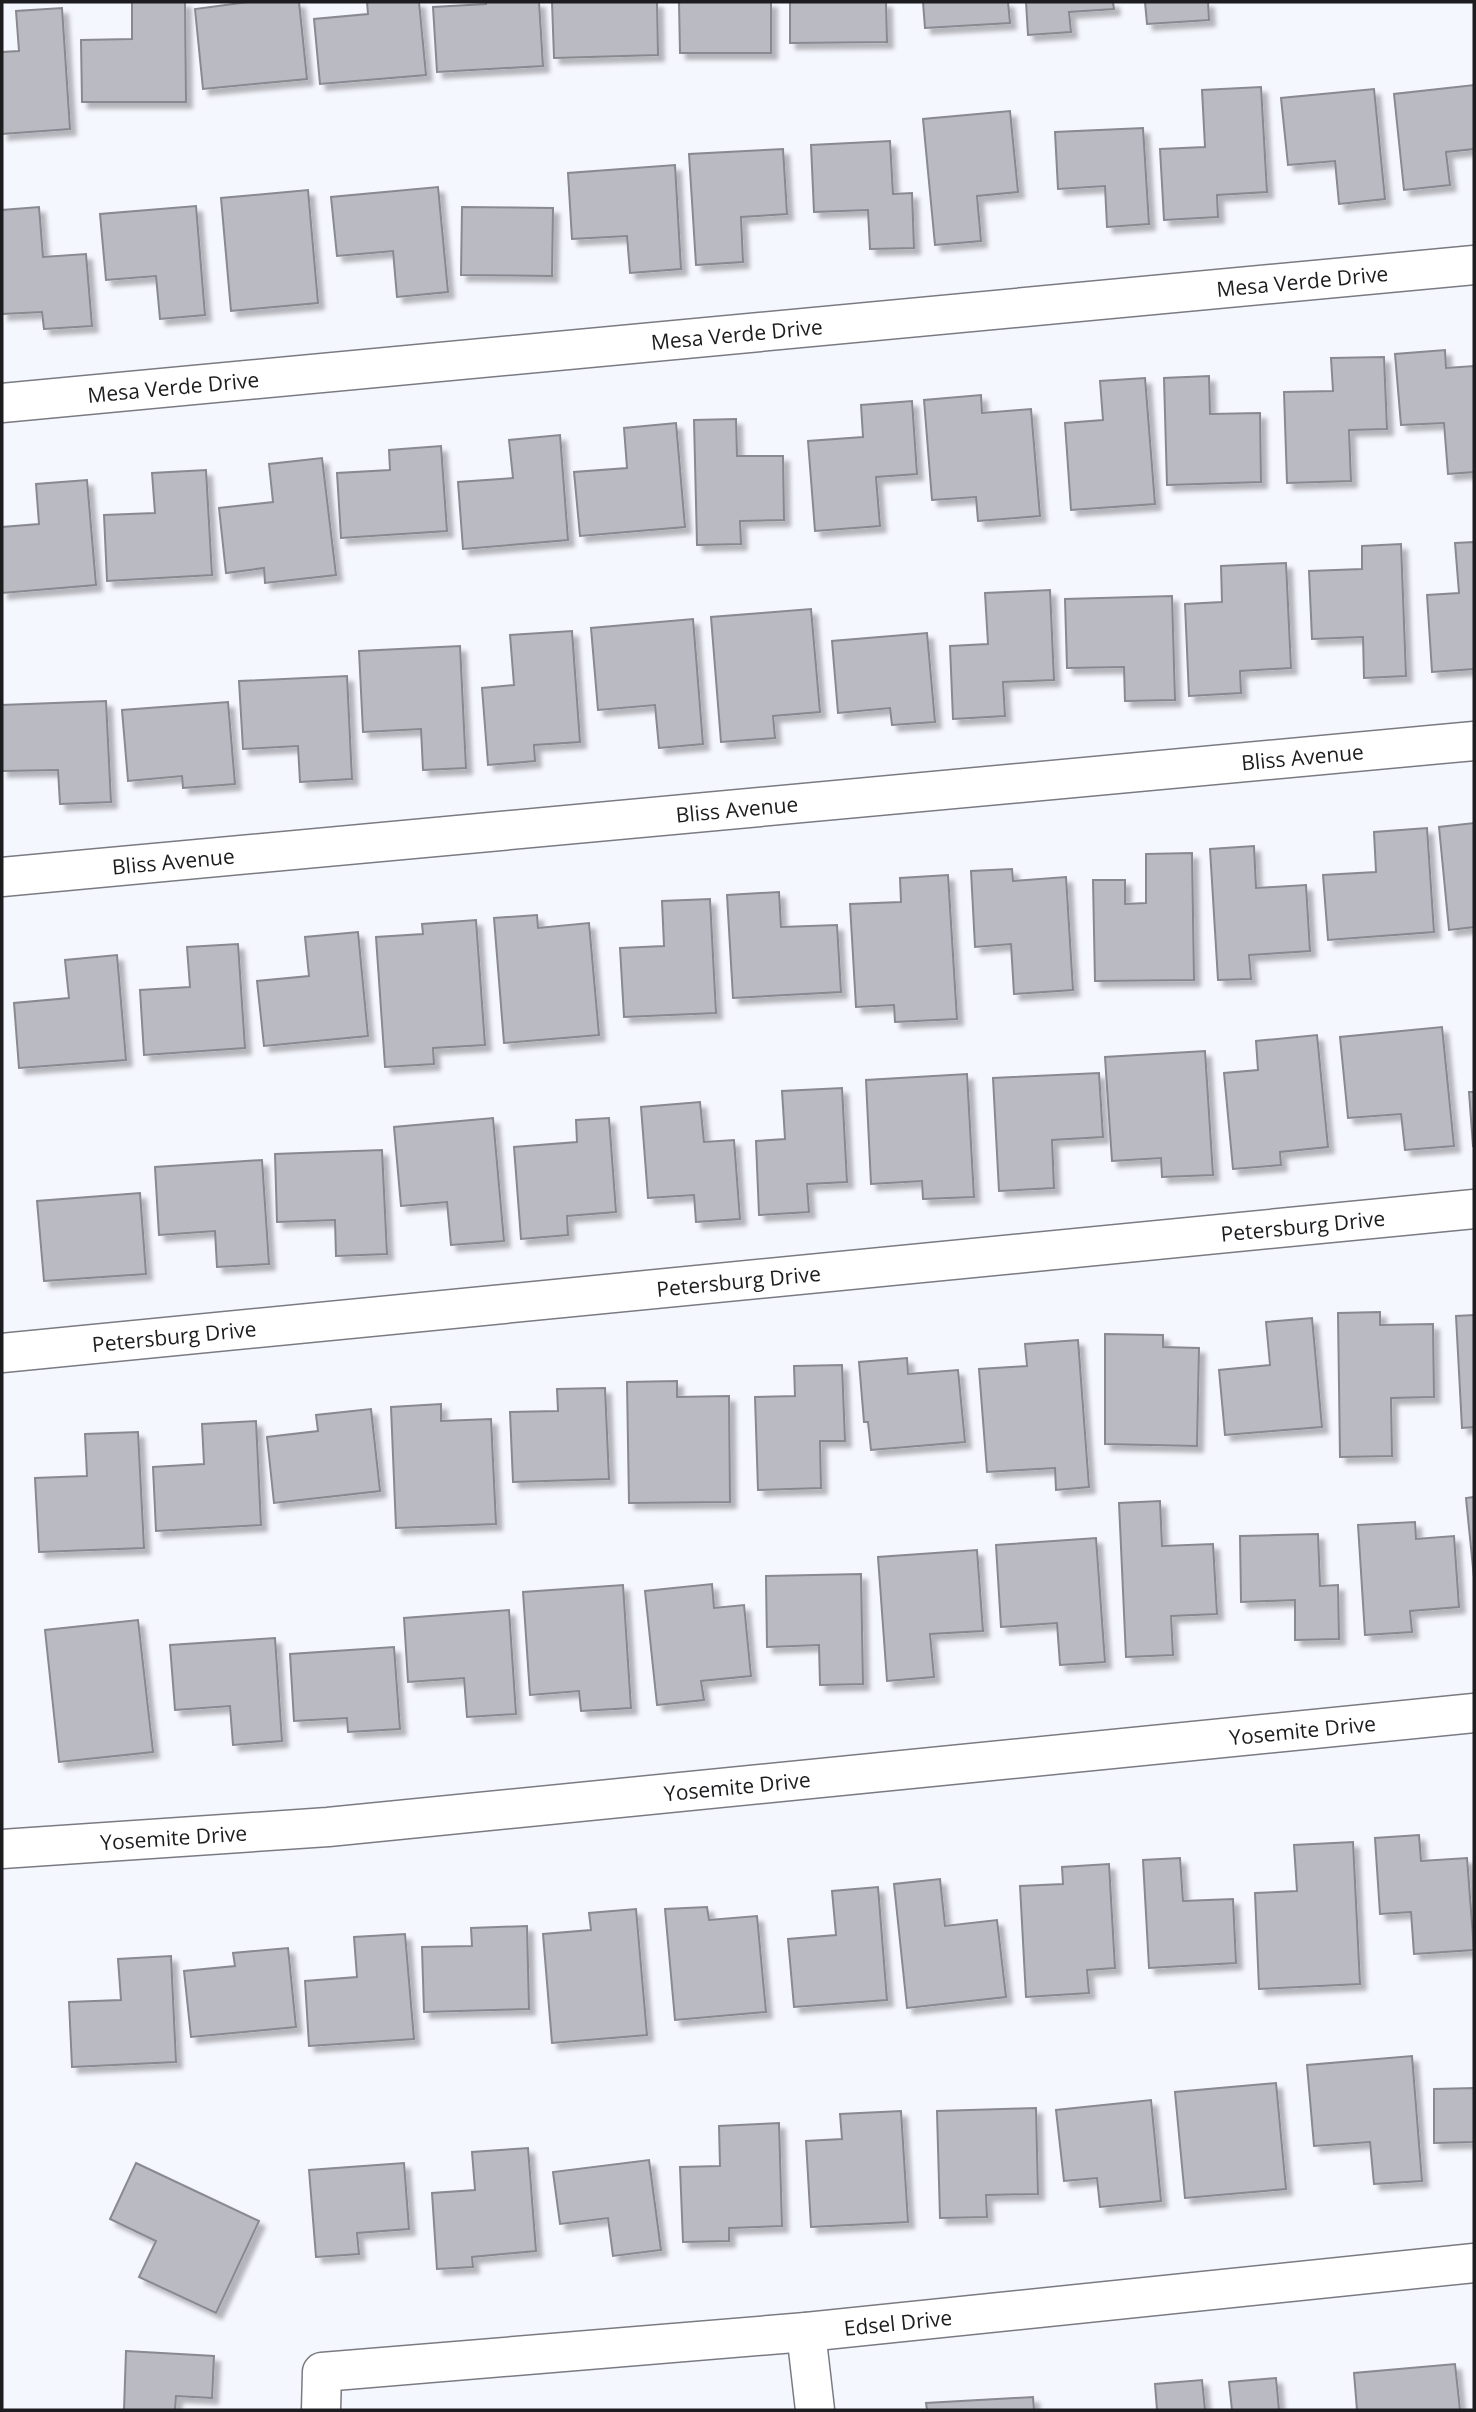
<svg xmlns="http://www.w3.org/2000/svg" width="1476" height="2412" font-family="'Open Sans',sans-serif">
<style>
.building{fill:#babbc2;stroke:#888991;stroke-width:2;filter:url(#shadow)}
.lines{fill:none;stroke-linecap:round;stroke-linejoin:round}
.minor-casing{stroke:#7a7b82;stroke-width:41}
.minor{stroke:#fff;stroke-width:38}
.labels{text-anchor:middle;dominant-baseline:central;stroke-width:6;stroke-linejoin:round;paint-order:stroke}
.street-label{font-size:21px;fill:#1d1d20;stroke:#fff}
</style>
<defs>
<filter id="shadow"><feDropShadow dx="6" dy="6" stdDeviation="2" flood-color="#0004"/></filter>
</defs>
<rect width="100%" height="100%" fill="#f5f7fe"/>
<!-- building -->
<path class="building" d="M132 2H185L186 102H82L81 40 132 39Z
M248 2H299L307 79 203 89 195 9Z
M367 2H419L426 75 320 84 314 19 368 14Z
M486 2H539L543 66 437 72 433 7 486 4Z
M552 2H657L658 55 554 58Z
M679 2H771V53H680Z
M790 2H886L887 42 790 43Z
M923 2H1008L1010 23 925 28Z
M1026 2H1113L1114 9 1069 12 1071 32 1028 35Z
M1145 2H1208L1209 20 1147 24Z
M62 8 70 129 2 134V52L19 51 16 11Z
M1474 85V149L1446 152 1450 185 1404 190 1394 94Z
M1261 87 1267 192 1217 195 1218 217 1164 220 1160 149 1205 147 1202 90Z
M1374 89 1385 199 1339 204 1335 161 1288 165 1281 98Z
M1010 111 1018 192 977 196 981 241 935 245 923 119Z
M1143 128 1149 224 1107 227 1105 186 1058 189 1055 132Z
M890 141 893 194 912 193 914 248 870 249 868 210 814 212 811 145Z
M783 149 787 214 741 217 743 262 696 265 689 154Z
M675 165 681 269 630 273 627 236 572 239 568 173Z
M438 187 448 292 397 297 393 251 337 256 331 197Z
M308 190 318 303 231 311 221 198Z
M196 206 205 315 160 319 156 276 106 280 100 214Z
M39 207 43 257 86 254 92 326 44 329 42 312 2 314V210Z
M462 207 553 208 552 276 461 275Z
M1445 350 1446 368 1474 366V472L1448 474 1444 423 1401 425 1395 354Z
M1384 357 1387 429 1349 430 1351 481 1287 483 1284 392 1333 391 1331 358Z
M1209 376 1210 414 1260 413 1261 482 1167 485 1164 378Z
M1145 378 1155 504 1071 510 1065 423 1103 420 1100 381Z
M981 395 982 413 1031 409 1040 516 978 521 976 497 932 500 924 400Z
M912 401 917 474 876 477 880 526 815 531 808 441 863 437 861 405Z
M736 419 737 456H783L784 520 740 521 741 544 697 545 694 420Z
M676 423 685 527 580 536 574 472 627 468 624 428Z
M560 435 568 540 463 549 458 482 513 478 509 440Z
M441 446 447 531 341 538 337 473 390 470 389 450Z
M322 458 336 575 265 583 264 568 226 573 219 508 273 502 269 464Z
M206 470 212 575 107 581 104 515 155 513 152 473Z
M87 480 96 585 2 593V527L39 524 36 484Z
M1474 542V669L1432 672 1427 595 1459 593 1455 543Z
M1401 544 1406 676 1364 678 1363 637 1312 639 1309 571 1362 569V546Z
M1286 563 1291 668 1240 671 1241 693 1189 696 1185 604 1222 602 1221 566Z
M1050 590 1054 680 1003 682 1005 716 953 719 950 646 988 644 985 593Z
M1172 596 1175 700 1125 701 1124 667 1067 668 1065 599Z
M811 609 820 712 773 716 775 738 721 742 711 617Z
M693 619 703 744 659 748 655 705 598 710 591 628Z
M572 631 580 742 534 745 535 761 488 765 482 688 514 685 510 635Z
M927 633 935 722 892 725 890 708 838 713 832 641Z
M460 646 466 768 423 770 421 729 363 732 359 651Z
M347 676 352 779 300 782 298 746 243 749 239 681Z
M106 701 111 802 60 804 58 770 2 771V705Z
M228 702 235 784 183 788 182 776 128 781 122 710Z
M1474 823V927L1449 930 1439 827Z
M1427 828 1434 932 1328 940 1323 875 1376 872 1374 832Z
M1254 846 1256 888 1306 885 1310 951 1249 955 1251 979 1218 980 1210 849Z
M1192 853 1194 980 1095 981 1093 880H1125V904L1146 903V854Z
M1012 869 1013 881 1066 877 1073 990 1014 994 1011 944 975 947 971 871Z
M948 875 957 1019 895 1022 894 1005 856 1007 850 904 901 902 900 878Z
M779 892 781 927 837 925 841 992 733 998 727 895Z
M710 899 716 1013 624 1017 620 948 664 946 662 901Z
M537 915 538 928 589 923 599 1035 504 1043 494 918Z
M476 920 485 1045 433 1048 434 1064 385 1067 376 937 423 934 422 924Z
M358 932 368 1036 264 1046 257 981 309 976 305 937Z
M238 944 245 1048 144 1055 140 990 190 987 187 947Z
M117 955 126 1060 19 1068 14 1003 69 998 65 960Z
M1442 1027 1454 1146 1405 1150 1401 1114 1348 1118 1340 1037Z
M1317 1035 1328 1147 1280 1152 1281 1165 1233 1169 1224 1073 1258 1070 1256 1041Z
M1205 1051 1213 1175 1162 1177 1161 1158 1112 1161 1105 1057Z
M1099 1073 1103 1137 1052 1140 1054 1188 999 1191 993 1078Z
M967 1074 974 1197 923 1199 922 1181 871 1184 866 1080Z
M842 1088 847 1182 807 1184 809 1212 759 1215 756 1141 785 1139 782 1091Z
M1469 1092H1474V1146H1473Z
M700 1102 704 1142 734 1140 740 1219 696 1222 694 1195 648 1198 641 1107Z
M493 1118 504 1241 451 1245 447 1202 401 1206 394 1127Z
M609 1118 616 1212 567 1216 568 1235 521 1239 514 1147 577 1142 576 1120Z
M382 1150 387 1254 336 1256 335 1220 277 1222 275 1154Z
M262 1160 269 1264 217 1267 215 1231 159 1235 155 1167Z
M140 1193 146 1274 44 1281 37 1201Z
M1380 1312V1325L1433 1324 1434 1397 1391 1398 1392 1456 1340 1457 1338 1313Z
M1474 1315V1427L1462 1428 1456 1316Z
M1312 1318 1322 1427 1225 1435 1219 1370 1270 1365 1266 1322Z
M1105 1334 1163 1335V1347L1199 1348 1197 1446 1105 1444Z
M1078 1340 1089 1487 1056 1490 1055 1468 987 1472 979 1369 1027 1366 1025 1344Z
M907 1358 908 1374 958 1370 965 1442 871 1450 868 1422H864L859 1362Z
M842 1365 845 1441H820L821 1488 758 1490 755 1397 795 1396 794 1366Z
M677 1381V1397L729 1396 730 1502 629 1503 627 1382Z
M605 1388 609 1479 513 1482 510 1412 558 1411 557 1389Z
M441 1404V1421L491 1419 496 1524 396 1528 391 1407Z
M371 1409 380 1491 274 1503 267 1437 318 1431 316 1415Z
M256 1421 261 1525 156 1531 153 1467 204 1464 202 1424Z
M138 1432 144 1548 39 1552 35 1478 87 1476 85 1434Z
M1474 1497V1578L1466 1498Z
M1160 1501 1162 1546 1213 1544 1217 1614 1171 1616 1173 1655 1126 1657 1119 1503Z
M1415 1522 1416 1539 1454 1536 1459 1607 1410 1611 1412 1632 1365 1635 1358 1525Z
M1318 1534 1320 1586 1338 1585 1339 1639 1295 1640V1600L1241 1602 1240 1536Z
M1096 1538 1105 1662 1060 1665 1057 1623 1001 1627 996 1545Z
M977 1550 983 1631 930 1634 934 1677 887 1681 878 1557Z
M861 1574 863 1684 820 1685 819 1645 767 1647 766 1576Z
M712 1584 714 1608 744 1605 751 1676 701 1681 704 1700 657 1705 645 1591Z
M623 1585 631 1708 581 1711 579 1691 530 1695 523 1592Z
M509 1610 516 1714 467 1717 464 1678 408 1682 404 1618Z
M138 1620 153 1752 59 1762 45 1630Z
M275 1638 282 1741 233 1745 230 1706 175 1710 170 1645Z
M394 1647 400 1729 348 1732 347 1718 294 1721 290 1654Z
M1419 1835 1421 1861 1467 1858 1474 1950 1414 1954 1411 1912 1380 1914 1375 1838Z
M1353 1842 1360 1984 1259 1989 1255 1893 1297 1891 1294 1845Z
M1180 1858 1183 1901 1233 1899 1236 1963 1149 1968 1143 1860Z
M1109 1864 1115 1968 1087 1970 1089 1993 1026 1997 1020 1886 1063 1884 1062 1867Z
M940 1879 945 1926 997 1920 1006 1997 907 2008 894 1884Z
M878 1887 887 2000 794 2007 788 1939 836 1935 832 1891Z
M707 1907 709 1920 757 1916 766 2012 675 2020 665 1909Z
M636 1909 647 2035 552 2043 543 1934 591 1930 589 1913Z
M527 1926 529 2009 424 2012 422 1947 472 1946 471 1928Z
M405 1934 414 2039 309 2046 305 1981 357 1977 354 1937Z
M288 1948 296 2027 191 2037 184 1971 235 1966 233 1953Z
M171 1956 176 2062 72 2067 69 2002 121 2000 118 1959Z
M1412 2056 1422 2181 1374 2184 1370 2142 1314 2146 1307 2065Z
M1276 2083 1286 2189 1185 2198 1175 2092Z
M1474 2088V2142L1434 2143V2089Z
M1151 2100 1161 2201 1100 2207 1097 2178 1064 2181 1056 2110Z
M1036 2108 1038 2194 986 2195 987 2217 940 2218 937 2111Z
M901 2111 908 2222 811 2227 806 2141 842 2139 840 2114Z
M779 2123 782 2226 729 2228V2241L683 2242 680 2167 720 2166 719 2126Z
M528 2148 536 2251 472 2257 473 2267 437 2269 432 2193 475 2190 472 2152Z
M649 2160 661 2250 613 2256 608 2218 560 2224 553 2172Z
M136 2163 259 2221 216 2313 139 2277 156 2241 110 2219Z
M404 2163 409 2229 357 2233 359 2254 316 2257 309 2170Z
M126 2351 214 2356 212 2398 176 2396 175 2410H124Z
M1455 2364 1460 2410H1357L1354 2373Z
M1276 2378 1279 2410H1232L1229 2382Z
M1202 2380 1205 2410H1157L1155 2384Z
M1033 2397 1034 2410H927L926 2403Z"/>
<g class="lines">
<!-- minor casing -->
<g class="minor-casing">
<g id="minor">
<path id="s1" d="M2 403 1474 265"/>
<path id="s2" d="M2 877 1474 741"/>
<path id="s3" d="M2 1353 1474 1209"/>
<path id="s4" d="M2 1849 328 1827 1474 1713"/>
<path d="M806 2332 815 2410"/>
<path id="s5" d="M321 2410 322 2372 806 2332 1474 2263"/>
</g>
</g>
<!-- minor -->
<use href="#minor" class="minor"/>
</g>
<g class="labels">
<!-- street labels -->
<g class="street-label">
<text stroke="none"><textPath href="#s1" startOffset="1306">Mesa Verde Drive</textPath></text>
<text stroke="none"><textPath href="#s1" startOffset="738">Mesa Verde Drive</textPath></text>
<text stroke="none"><textPath href="#s1" startOffset="172">Mesa Verde Drive</textPath></text>
<text stroke="none"><textPath href="#s2" startOffset="1306">Bliss Avenue</textPath></text>
<text stroke="none"><textPath href="#s2" startOffset="738">Bliss Avenue</textPath></text>
<text stroke="none"><textPath href="#s2" startOffset="172">Bliss Avenue</textPath></text>
<text stroke="none"><textPath href="#s3" startOffset="1307">Petersburg Drive</textPath></text>
<text stroke="none"><textPath href="#s3" startOffset="740">Petersburg Drive</textPath></text>
<text stroke="none"><textPath href="#s3" startOffset="173">Petersburg Drive</textPath></text>
<text stroke="none"><textPath href="#s4" startOffset="1306">Yosemite Drive</textPath></text>
<text stroke="none"><textPath href="#s4" startOffset="738">Yosemite Drive</textPath></text>
<text stroke="none"><textPath href="#s4" startOffset="172">Yosemite Drive</textPath></text>
<text stroke="none"><textPath href="#s5" startOffset="616">Edsel Drive</textPath></text>
</g>
</g>
<!-- border -->
<rect width="1476" height="2412" fill="none" stroke="#1d1d20" stroke-width="7"/>
</svg>
